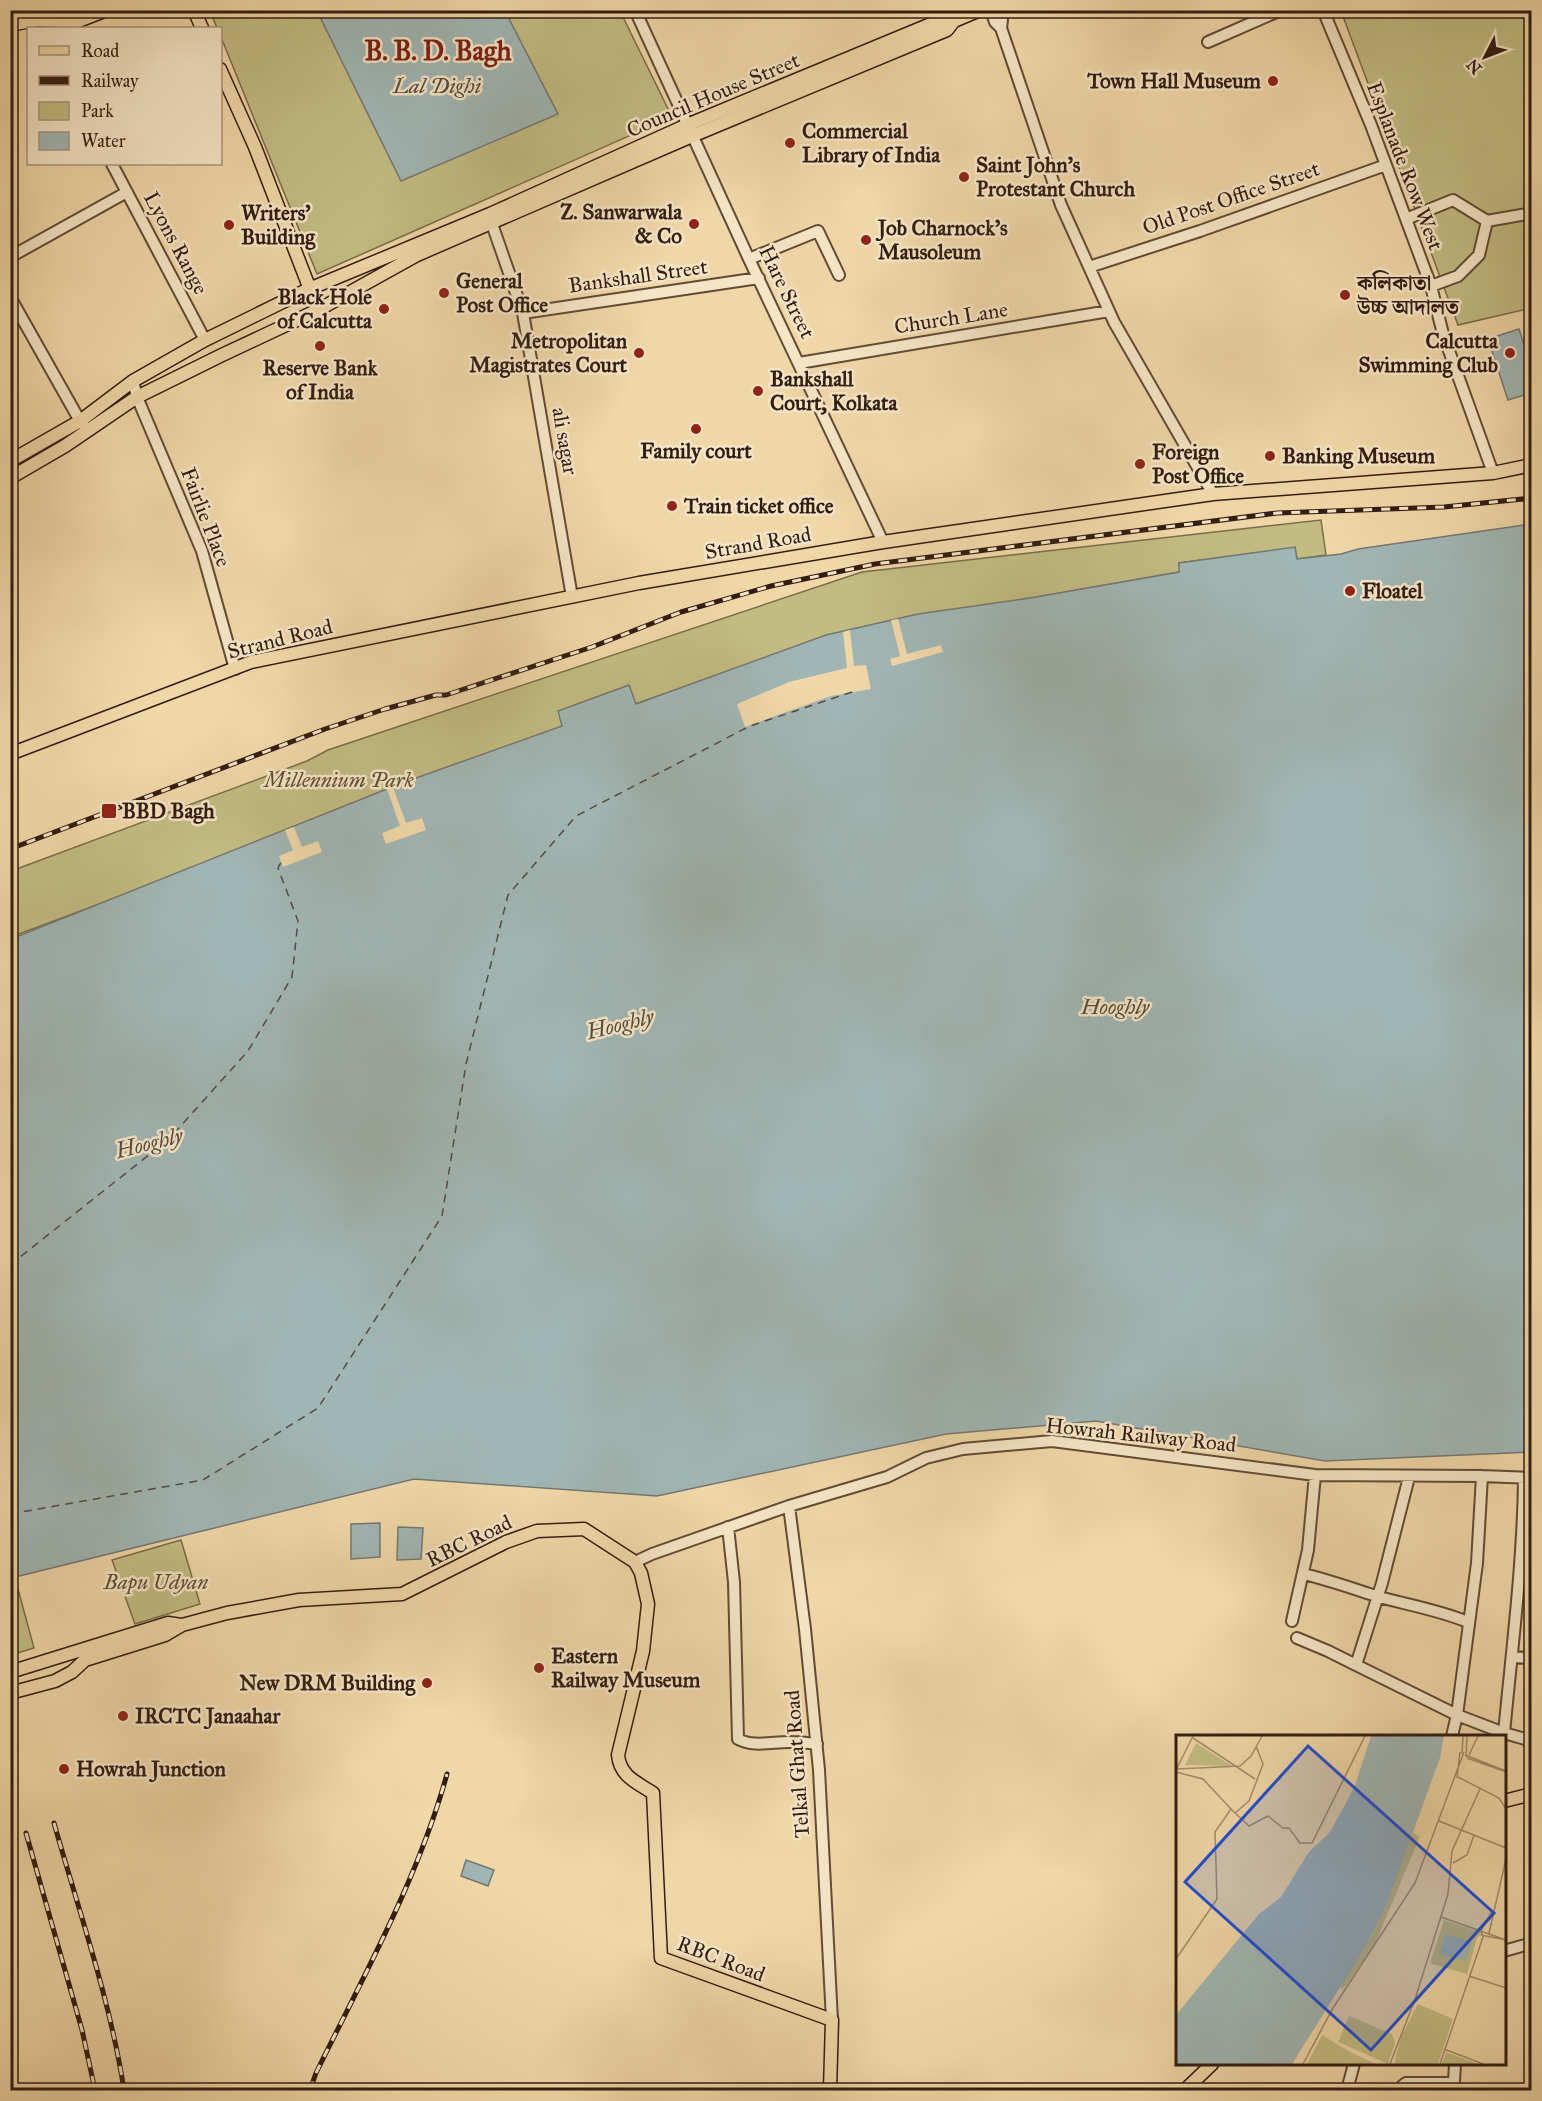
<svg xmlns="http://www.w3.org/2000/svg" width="1542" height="2101" font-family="'IM FELL Great Primer','Noto Serif Bengali',serif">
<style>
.green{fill:#c2bc82;stroke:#7a6c4a;stroke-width:1.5}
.water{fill:#a0b6b4;stroke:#747873;stroke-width:1.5}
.pier{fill:#f0d7a7}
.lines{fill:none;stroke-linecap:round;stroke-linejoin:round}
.ferry{stroke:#544a42;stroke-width:1.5;stroke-dasharray:8 6;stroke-linecap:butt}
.minor-casing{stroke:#624b36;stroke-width:14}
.major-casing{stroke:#331c11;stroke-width:15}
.minor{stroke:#f5e5c6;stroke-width:10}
.major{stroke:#f0d7a7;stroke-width:12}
.rail-casing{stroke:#331c11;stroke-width:5}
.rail{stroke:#f5e5c6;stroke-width:3;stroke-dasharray:9;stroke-linecap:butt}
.poi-dot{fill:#8f2418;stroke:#f5e5c6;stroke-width:2}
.labels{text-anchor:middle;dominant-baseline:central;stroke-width:5;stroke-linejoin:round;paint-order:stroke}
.poi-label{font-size:21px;font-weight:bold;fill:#331c11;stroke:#f5e5c6;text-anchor:start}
.street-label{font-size:21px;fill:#331c11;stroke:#f5e5c6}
.park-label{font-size:21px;font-style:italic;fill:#5e4c33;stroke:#f5e5c6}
.water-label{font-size:22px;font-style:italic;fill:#544a42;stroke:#f5e5c6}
.district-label{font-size:27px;font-weight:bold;fill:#7a1f14;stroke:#f5e5c6}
.inset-river{fill:none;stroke:#a0b6b4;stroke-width:3}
.inset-road{fill:none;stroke:#a48c6b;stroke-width:1.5}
.view{fill:#1d4ed8;fill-opacity:0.15;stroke:#1d4ed8;stroke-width:3}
.inset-edge{fill:none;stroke:#331c11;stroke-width:3}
</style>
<rect width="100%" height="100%" fill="#f0d7a7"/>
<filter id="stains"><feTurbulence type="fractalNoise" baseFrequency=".00333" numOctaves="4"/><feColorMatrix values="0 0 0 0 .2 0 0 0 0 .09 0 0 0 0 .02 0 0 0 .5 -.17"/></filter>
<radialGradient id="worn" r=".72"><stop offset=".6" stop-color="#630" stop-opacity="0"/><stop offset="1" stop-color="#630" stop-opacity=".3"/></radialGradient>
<!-- green -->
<path class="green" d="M210 11H620L672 117 317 274 221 37 220 28H217Z
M1341 11H1531V308L1458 325Z
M1321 520 1326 555 1297 559 1295 548 1179 563 1180 572 850 630 635 704 11 937V871L307 761 328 750 862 572Z
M181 1540 200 1604 135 1624 112 1560Z
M18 1589 34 1648 11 1655V1591Z"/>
<!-- water -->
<path class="water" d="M317 11H505L558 114 401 181Z
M1519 329 1531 367V393L1508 400 1488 339Z
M1531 524V1452L1325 1461 1096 1421 946 1434 657 1496 414 1479 11 1578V939L402 783 562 726 558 711 629 685 636 704 826 635 918 614 1030 598 1179 572V563L1295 547 1297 559 1341 554 1358 549Z
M380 1523V1557L351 1559V1524Z
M398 1527 423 1528 421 1559 397 1560Z
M466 1860 494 1870 488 1886 461 1876Z"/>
<!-- pier -->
<path class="pier" d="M898 619 907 654 941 645 943 652 892 666 890 659 900 656 891 620Z
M850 630 854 666 866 665 871 689 831 696 745 727 737 704 789 682 847 668 843 632Z
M393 787 406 823 422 818 426 830 386 844 382 833 400 826 387 789Z
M294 827 302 847 318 841 322 852 283 867 279 856 293 850 285 830Z"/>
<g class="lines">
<!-- ferry -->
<path class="ferry" d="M10 1265 169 1139 248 1051 292 977 298 921 278 868 281 862
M10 1514 203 1480 318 1408 442 1216 466 1064 508 895 576 816 750 726 855 691"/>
<!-- minor casing -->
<g class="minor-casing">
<path id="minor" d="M635 10 749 259 883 542
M991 10 995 22 1001 28 1061 205 1114 322 1213 494
M999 10 1002 20 1001 28
M1323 10 1371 125 1431 286 1443 334 1493 473
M1208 42 1281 10
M112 164 205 340
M1406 219 1453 200 1487 221 1532 213
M492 224 523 313 572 597
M10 257 127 192
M749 259 818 231 839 275
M1089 267 1200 231 1386 165
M1431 286 1458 276 1479 255 1487 221
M10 297 80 421 84 426
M523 313 759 278
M799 363 1109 311
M133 381 137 397 202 551 235 669
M1482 1476 1477 1563 1457 1715 1504 1733
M1409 1477 1382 1583 1356 1665 1457 1715 1452 1736
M1524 1479C1523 1564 1512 1648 1504 1733L1532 1741
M789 1506 805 1629 819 1770 832 2020
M728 1527 734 1582 738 1739C754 1748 775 1741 792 1742 800 1742 809 1743 817 1744
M635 1562 652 1554 789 1506 887 1477 926 1458 963 1449 1052 1441 1315 1475 1482 1476 1532 1478
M1304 1574C1329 1580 1354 1589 1379 1597 1409 1605 1439 1610 1468 1622
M1292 1621 1308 1550 1315 1475
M1297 1638 1328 1651 1356 1665
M1512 1657 1532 1658
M1504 1951 1532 1943
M1347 2090 1354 2064
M1402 2090V2086L1406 2083H1452L1454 2081 1455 2064"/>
</g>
<!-- major casing -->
<g class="major-casing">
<path id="major" d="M194 10 202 28
M10 16 15 10
M10 25 37 20 76 22 107 10
M220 69 255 147 318 310
M10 461 80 421 133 381 205 340 309 289 490 214 687 125 943 19 954 21 980 10
M10 478 65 446 137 397 222 355 318 310 417 255 692 136 947 30 954 21
M10 754 251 662 639 583 883 542 1213 494 1493 473 1532 465
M10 1672 168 1623 181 1625
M10 1693 55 1681 72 1672 85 1660 165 1635 182 1625 227 1613 299 1600 402 1594 506 1542 537 1531 584 1529 635 1562 641 1573 648 1604 643 1651 618 1755C620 1776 636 1782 653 1793L661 1958 832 2020 830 2090
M1504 1801 1532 1794
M1185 2090 1212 2064"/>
</g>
<!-- minor -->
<use href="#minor" class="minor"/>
<!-- major -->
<use href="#major" class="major"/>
<!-- rail casing -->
<g class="rail-casing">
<path id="rail" d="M10 849 325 729 385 709 436 695H446L592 647 681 612 771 586 875 564 1277 513 1444 507 1532 498
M54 1823C79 1912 110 1999 124 2090
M26 1833 82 2030 95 2090
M310 2090 316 2073C364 1975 418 1879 447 1774"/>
</g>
<!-- rail -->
<use href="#rail" class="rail"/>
</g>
<!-- markers -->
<g class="poi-dot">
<circle cx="1273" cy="81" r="6"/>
<circle cx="790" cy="143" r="6"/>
<circle cx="964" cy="177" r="6"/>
<circle cx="694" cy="224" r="6"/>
<circle cx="229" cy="225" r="6"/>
<circle cx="866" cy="240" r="6"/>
<circle cx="444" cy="293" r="6"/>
<circle cx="1345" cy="295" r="6"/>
<circle cx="384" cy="309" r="6"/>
<circle cx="320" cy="346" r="6"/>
<circle cx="639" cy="353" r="6"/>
<circle cx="1510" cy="353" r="6"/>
<circle cx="758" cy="391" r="6"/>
<circle cx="696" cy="429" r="6"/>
<circle cx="1270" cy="456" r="6"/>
<circle cx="1140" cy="464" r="6"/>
<circle cx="672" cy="506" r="6"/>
<circle cx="1350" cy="591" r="6"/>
<rect x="101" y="803" width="16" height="16" rx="3"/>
<circle cx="539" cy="1668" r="6"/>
<circle cx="427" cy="1683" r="6"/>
<circle cx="123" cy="1716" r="6"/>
<circle cx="64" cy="1769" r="6"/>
</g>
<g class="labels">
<!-- poi labels -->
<g class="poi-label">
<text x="1261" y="81" text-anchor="end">Town Hall Museum</text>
<text x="802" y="131">Commercial<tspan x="802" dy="24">Library of India</tspan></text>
<text x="976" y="165">Saint John's<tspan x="976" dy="24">Protestant Church</tspan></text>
<text x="682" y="212" text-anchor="end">Z. Sanwarwala<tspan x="682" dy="24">&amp; Co</tspan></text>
<text x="241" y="213">Writers'<tspan x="241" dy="24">Building</tspan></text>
<text x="878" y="228">Job Charnock’s<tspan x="878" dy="24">Mausoleum</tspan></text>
<text x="456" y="281">General<tspan x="456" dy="24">Post Office</tspan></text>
<text x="1357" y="283">কলিকাতা<tspan x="1357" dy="24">উচ্চ আদালত</tspan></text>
<text x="372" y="297" text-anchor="end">Black Hole<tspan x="372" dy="24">of Calcutta</tspan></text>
<text x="627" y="341" text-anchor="end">Metropolitan<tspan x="627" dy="24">Magistrates Court</tspan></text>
<text x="1498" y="341" text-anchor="end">Calcutta<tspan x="1498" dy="24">Swimming Club</tspan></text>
<text x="320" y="368" text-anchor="middle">Reserve Bank<tspan x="320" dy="24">of India</tspan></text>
<text x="770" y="379">Bankshall<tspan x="770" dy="24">Court, Kolkata</tspan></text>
<text x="696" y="451" text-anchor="middle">Family court</text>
<text x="1152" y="452">Foreign<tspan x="1152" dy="24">Post Office</tspan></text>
<text x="1282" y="456">Banking Museum</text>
<text x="684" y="506">Train ticket office</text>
<text x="1362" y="591">Floatel</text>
<text x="122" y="811">BBD Bagh</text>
<text x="551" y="1656">Eastern<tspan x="551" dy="24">Railway Museum</tspan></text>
<text x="415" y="1683" text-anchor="end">New DRM Building</text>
<text x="135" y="1716">IRCTC Janaahar</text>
<text x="76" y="1769">Howrah Junction</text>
</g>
<!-- street labels -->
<g class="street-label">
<text transform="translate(713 95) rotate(-23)">Council House Street</text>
<text transform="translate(1405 166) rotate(69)">Esplanade Row West</text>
<text transform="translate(1231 198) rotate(-19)">Old Post Office Street</text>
<text transform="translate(176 243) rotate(62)">Lyons Range</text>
<text transform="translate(638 276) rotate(-8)">Bankshall Street</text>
<text transform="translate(787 292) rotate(64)">Hare Street</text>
<text transform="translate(951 318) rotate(-9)">Church Lane</text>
<text transform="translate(565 441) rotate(80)">ali sagar</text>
<text transform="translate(206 517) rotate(69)">Fairlie Place</text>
<text transform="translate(758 543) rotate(-10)">Strand Road</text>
<text transform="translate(280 639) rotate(-14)">Strand Road</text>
<text transform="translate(1141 1435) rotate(6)">Howrah Railway Road</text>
<text transform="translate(469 1541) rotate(-26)">RBC Road</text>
<text transform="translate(797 1764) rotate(-94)">Telkal Ghat Road</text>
<text transform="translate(721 1959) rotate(21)">RBC Road</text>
</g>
<!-- park labels -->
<g class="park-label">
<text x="339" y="780">Millennium Park</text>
<text x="156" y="1582">Bapu Udyan</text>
</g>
<!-- water labels -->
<g class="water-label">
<text x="437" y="85">Lal Dighi</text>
<text x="1115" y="1006">Hooghly</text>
<text transform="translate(620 1024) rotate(-14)">Hooghly</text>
<text transform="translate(149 1143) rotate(-14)">Hooghly</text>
</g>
<!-- district labels -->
<g class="district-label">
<text x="438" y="50">B. B. D. Bagh</text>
</g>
</g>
<!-- overview -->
<g transform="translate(1176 1735)">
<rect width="330" height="330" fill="#f0d7a7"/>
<path d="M20 8 56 31 9 30ZM237 98 244 101 199 209 167 254 163 251 197 198ZM268 185 307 198 301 203 291 239 254 228ZM242 269 277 284 262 329H218L225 302ZM173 281 216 299 219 308 212 329 162 307ZM146 300 176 318 200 329H131ZM270 317 302 329H266Z" fill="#c2bc82"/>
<path d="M195 1H268L264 23 210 171 190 211 116 329H0V280L83 179 105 162 133 117 154 97 178 53ZM270 199 296 207 290 226 263 219Z" fill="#a0b6b4"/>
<path class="inset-river" d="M196 14 203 23 232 41 245 57M192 25 199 27 205 39V117L208 126 219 135M189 199 200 164 198 152 175 121 168 94 171 78 191 43V29"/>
<path class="inset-road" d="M17 3 79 44M286 19 287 1M289 20 330 36M293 20 302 1M290 22 291 1M291 23 330 37M1 34 64 31 75 21 86 1M0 35 17 1M0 37 27 44 55 74M282 42 323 63 330 74M281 43 284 17M58 77 73 91 92 81 107 93H113L124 108H136L189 1M59 78 73 66 87 29 80 11M263 86 330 113M277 128 291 120 298 100M265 182 330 205M313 198 330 124M305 200 330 205M0 224 41 164 39 97 55 74 58 77M293 241 330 253M240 261 272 159 276 116 304 54M268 314 307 329M127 329 157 273 239 148 288 17M214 329 241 259M264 329 307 202 305 196 316 176"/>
<path class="view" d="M132 11 318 178 195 315 9 147Z"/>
<rect width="330" height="330" class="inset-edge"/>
</g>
<!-- margin -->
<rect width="1542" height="2101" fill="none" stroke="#f0d7a7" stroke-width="36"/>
<rect x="12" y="12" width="1518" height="2077" fill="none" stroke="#331c11" stroke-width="3"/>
<rect x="18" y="18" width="1506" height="2065" fill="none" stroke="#331c11" stroke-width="1.5"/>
<!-- legend -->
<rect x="27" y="27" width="195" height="138" fill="#f5e5c6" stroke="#a7957e" stroke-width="1.5"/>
<rect x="39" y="46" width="30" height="9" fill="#f0d7a7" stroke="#a7957e" stroke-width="1.5"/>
<text x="81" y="57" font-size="18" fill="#331c11">Road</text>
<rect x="39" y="76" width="30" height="9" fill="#331c11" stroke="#a7957e" stroke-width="1.5"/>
<text x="81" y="87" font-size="18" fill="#331c11">Railway</text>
<rect x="39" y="102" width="30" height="18" fill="#c2bc82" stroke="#a7957e" stroke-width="1.5"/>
<text x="81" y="117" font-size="18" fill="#331c11">Park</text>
<rect x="39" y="132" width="30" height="18" fill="#a0b6b4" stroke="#a7957e" stroke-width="1.5"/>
<text x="81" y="147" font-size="18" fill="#331c11">Water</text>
<!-- north arrow -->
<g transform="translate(1485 57) rotate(228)" stroke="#f5e5c6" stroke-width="4.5" paint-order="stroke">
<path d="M0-4.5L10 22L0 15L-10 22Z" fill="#331c11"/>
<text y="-9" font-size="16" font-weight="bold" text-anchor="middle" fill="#331c11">N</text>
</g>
<rect width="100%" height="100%" filter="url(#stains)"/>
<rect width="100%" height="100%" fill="url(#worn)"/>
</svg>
